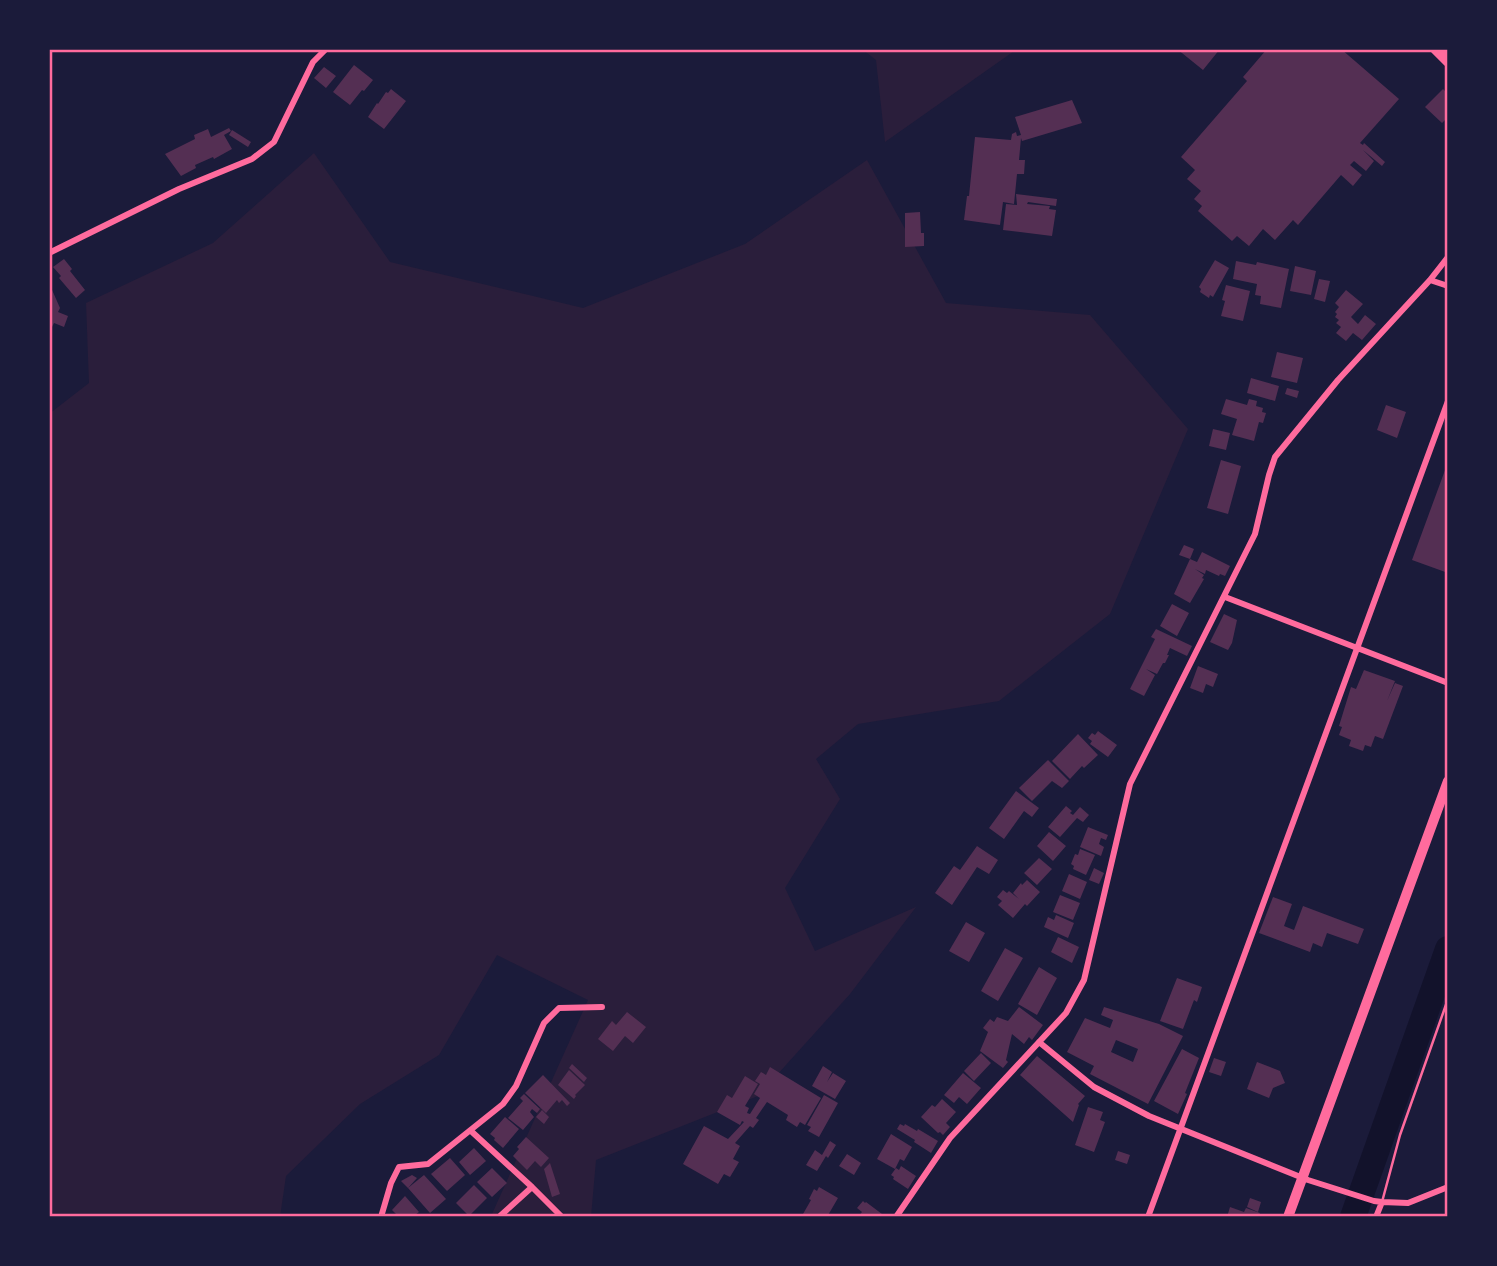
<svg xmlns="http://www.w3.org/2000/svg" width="1497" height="1266" font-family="Mulish,sans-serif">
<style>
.green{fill:#2a1e3b}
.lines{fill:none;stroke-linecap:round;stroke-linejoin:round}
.river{stroke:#12122b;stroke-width:26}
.building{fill:#542f53;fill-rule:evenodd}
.service{stroke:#ff6b9d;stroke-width:2.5}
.minor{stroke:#ff6b9d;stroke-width:6}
.primary{stroke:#ff6b9d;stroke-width:10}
.trunk{stroke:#ff6b9d;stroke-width:10}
.neatline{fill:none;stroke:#ff6b9d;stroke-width:2.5}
</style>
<rect width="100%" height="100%" fill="#1b1b3a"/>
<!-- green -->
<path class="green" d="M862 49H1017L885 142 876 60Z
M314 153 390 262 583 308 745 244 867 160 946 303 1090 315 1188 429 1110 614 999 701 858 724 816 759 840 799 785 888 815 951 916 907 850 994 758 1096 596 1160 591 1217H493L492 1214 588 1000 497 955 439 1055 360 1104 286 1176 280 1217H49V414L89 383 86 303 213 243Z"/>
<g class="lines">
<!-- river -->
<path class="river" d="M1353 1217 1448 949"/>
</g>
<!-- building -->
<path class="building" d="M1177 49H1220L1203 70Z
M1267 49H1341L1399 99 1360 143 1363 145 1364 143 1385 162 1382 166 1363 150 1374 161 1366 171 1354 161 1350 165 1362 175 1353 186 1341 175 1298 225 1293 220 1275 240 1263 229 1249 246 1237 236 1232 241 1198 211 1202 206 1194 199 1201 191 1187 179 1195 170 1181 157 1247 81 1243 77Z
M354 65 373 80 364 91 362 90 350 105 333 92Z
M324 67 336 76 326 88 314 78Z
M391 89 406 101 384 129 368 117 377 103 378 104 386 92 388 93Z
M1443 89 1448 94V117L1442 123 1425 107Z
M1072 100 1082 123 1022 141 1021 138 1019 160H1025L1024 174H1017L1014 204 1003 202 1000 225 964 220 967 196H969L975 137 1011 140 1012 134 1016 132 1017 136 1021 135 1015 117Z
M229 128 231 131 224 135 232 149 214 159 213 157 195 165 196 168 181 176 165 154 195 139 194 135 208 129 211 137Z
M232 130 251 142 248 147 229 135Z
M1016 194 1057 199 1056 206 1028 202 1027 204 1050 206 1049 209 1056 210 1052 236 1003 230 1006 204 1017 205Z
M920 212 921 233H924V246L905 247V213Z
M64 259 72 269 70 271 85 290 76 298 59 278 61 276 53 267Z
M1215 260 1229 268 1213 297 1210 295 1209 298 1200 292 1201 289 1199 287Z
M1236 261 1256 265 1257 262 1289 269 1281 308 1260 304 1261 296 1255 295 1257 284 1233 279Z
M1295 266 1316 271 1311 295 1290 291Z
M1319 279 1330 281 1325 302 1314 299Z
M49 283 60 308 58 312 68 316 64 327 54 323 52 327 49 328Z
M1226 285 1250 291 1243 321 1221 316 1225 301 1222 300Z
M1346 290 1363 304 1351 317 1358 324 1365 315 1376 324 1362 340 1353 333 1346 341 1336 333 1341 327 1336 323 1339 320 1335 317 1337 314 1335 312 1339 307 1335 303Z
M1277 352 1303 358 1297 383 1271 377Z
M1251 378 1279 386 1275 401 1247 393Z
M1287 388 1299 391 1297 398 1285 394Z
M1226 399 1247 405 1249 399 1257 401 1256 406 1263 408 1262 412 1266 413 1263 423 1259 422 1254 441 1232 435 1237 419 1221 414Z
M1386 405 1406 412 1397 438 1377 430Z
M1213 429 1230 433 1226 450 1209 446Z
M1221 460 1241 466 1228 514 1207 508Z
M1448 462V573L1412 560Z
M1184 545 1194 549 1190 559 1179 555Z
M1202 552 1230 566 1225 576 1220 574 1219 576 1206 570 1205 574 1195 569 1204 575 1202 578 1204 579 1190 603 1174 594 1190 559 1197 562Z
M1172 604 1189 613 1177 636 1160 626Z
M1224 614 1237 620 1232 643 1228 650 1210 642Z
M1156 629 1192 646 1187 656 1170 648 1167 655H1169L1165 663H1163L1157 674 1146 669 1155 675 1144 696 1130 689 1155 639 1151 637Z
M1198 666 1218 674 1213 687 1206 684 1203 693 1190 688Z
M1364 670 1395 681 1387 701 1395 683 1403 686 1383 739 1375 736 1371 747 1365 745 1363 751 1349 746 1351 740 1339 735 1342 727 1339 726 1351 687 1356 689Z
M1098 731 1117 745 1108 757 1090 744 1092 741 1088 738 1092 733 1095 735Z
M1078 734 1098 755 1084 768 1082 766 1070 779 1052 761Z
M1048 760 1069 781 1062 788 1052 781 1032 801 1019 788Z
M1016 791 1039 808 1032 817 1024 811 1004 839 989 828Z
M1066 806 1072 811 1070 813 1073 815 1080 807 1089 815 1083 822 1077 818 1060 837 1048 827Z
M1088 827 1108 835 1106 840 1101 838 1099 844 1104 847 1101 856 1080 847Z
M1049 832 1066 846 1053 861 1037 846Z
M977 846 998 860 989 874 977 867 952 905 935 893 954 866 960 870Z
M1080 849 1095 855 1086 875 1073 869 1074 866 1071 864 1075 854 1078 855Z
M1039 858 1052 869 1037 885 1024 873Z
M1094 868 1104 873 1099 884 1089 880Z
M1069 874 1087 882 1080 899 1062 891Z
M1027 880 1040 892 1027 906 1025 904 1013 918 998 905 1002 901 997 897 1003 890 1007 893 1009 891 1019 899 1013 893 1021 883 1022 885Z
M1060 895 1080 903 1073 920 1053 912Z
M1273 897 1292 904 1284 926 1294 930 1303 906 1364 929 1358 944 1327 933 1322 947 1313 943 1310 952 1259 933Z
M1056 915 1074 923 1068 938 1044 927 1048 917 1054 920Z
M966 922 985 933 969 962 949 951Z
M1058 937 1079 947 1072 963 1051 952Z
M1005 948 1023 958 998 1001 981 991Z
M1039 967 1057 978 1037 1015 1018 1004Z
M1177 978 1202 987 1197 1002 1194 1000 1183 1029 1160 1021Z
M1019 1007 1043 1025 1032 1040 1029 1037 1024 1044 1012 1034 1006 1060 1008 1062 1003 1068 980 1051 988 1032 983 1028 990 1019 994 1022 997 1017 1008 1021Z
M1104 1007 1159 1024 1183 1036 1148 1104 1090 1074 1094 1066 1067 1052 1085 1018 1110 1028 1113 1020 1101 1015ZM1116 1040 1138 1049 1133 1062 1111 1052Z
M627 1012 646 1027 633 1043 625 1036 613 1051 598 1039 612 1021 616 1025Z
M1182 1049 1199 1058 1185 1093 1187 1094 1178 1114 1154 1101Z
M981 1053 991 1063 974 1081 964 1071Z
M1037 1056 1085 1096 1078 1104 1079 1105 1073 1122 1020 1075Z
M1214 1058 1226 1062 1221 1076 1209 1072Z
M1257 1062 1280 1071 1285 1083 1273 1088 1269 1098 1247 1089Z
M572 1064 587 1078 584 1082 569 1068Z
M823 1066 832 1072 827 1082 833 1073 846 1081 835 1099 812 1086Z
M770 1067 821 1098 805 1125 800 1122 797 1127 786 1120 788 1115 767 1102 756 1118 759 1120 753 1128 750 1126 735 1143 740 1146 733 1159 739 1162 730 1177 724 1174 718 1184 683 1164 704 1126 728 1139 744 1122 742 1121 740 1125 717 1112 727 1095 732 1098 745 1076 758 1084 745 1106 749 1108 747 1113 750 1114 760 1098 754 1094 760 1084 755 1081 761 1072 766 1075Z
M569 1070 585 1085 575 1095 576 1096 574 1099 558 1085Z
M963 1073 981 1088 967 1104 959 1097 954 1103 944 1095Z
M543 1075 570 1103 567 1106 562 1100 559 1103 557 1100 546 1113 525 1093Z
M524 1094 540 1109 537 1113 532 1109 530 1112 534 1117 523 1130 508 1118 523 1101 520 1098Z
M824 1095 838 1103 819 1137 808 1131 811 1127 807 1125Z
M942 1099 956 1112 946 1123 950 1127 943 1135 940 1132 938 1133 921 1117 932 1105 935 1107Z
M1088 1107 1103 1112 1100 1120 1105 1122 1094 1152 1075 1145Z
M542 1110 549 1117 544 1124 536 1117Z
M505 1117 519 1129 503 1148 494 1140 495 1138 490 1134Z
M900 1124 904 1126 905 1124 917 1131 918 1129 938 1141 931 1153 914 1142 915 1140 897 1129Z
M891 1134 912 1147 904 1161 900 1159 895 1169 877 1159Z
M526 1137 549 1158 541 1167 535 1161 527 1170 513 1156 519 1149 517 1147Z
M830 1141 836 1145 828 1158 826 1156 817 1171 806 1165 815 1150 822 1155Z
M474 1148 486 1161 470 1175 459 1162Z
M1118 1151 1130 1155 1127 1164 1115 1160Z
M847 1154 861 1163 854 1175 839 1166Z
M450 1158 465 1175 447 1191 431 1174Z
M550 1163 560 1194 552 1197 544 1169Z
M901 1166 916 1176 908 1189 893 1179 894 1177 891 1175 896 1168 899 1170Z
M492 1168 507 1183 492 1197 477 1182Z
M412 1175 417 1178 408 1188 401 1181Z
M424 1175 446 1199 430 1213 408 1188Z
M474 1185 487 1198 469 1216 456 1203Z
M819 1187 838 1198 827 1217H808L803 1214 811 1200 809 1199 814 1189 817 1191Z
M405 1196 419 1212 415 1215 417 1217H399L392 1210Z
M1250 1198 1261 1202 1258 1212 1247 1207Z
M863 1201 865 1203 866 1202 886 1217H858L862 1212 857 1208Z
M1230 1207 1244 1212 1246 1208 1260 1213 1258 1217H1227Z"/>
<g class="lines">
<!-- service -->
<path class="service" d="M1382 1202 1400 1135 1448 999"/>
<!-- minor -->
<path class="minor" d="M49 253 179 189 252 159 274 142 313 62 326 49
M1430 280 1448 286
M1225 597 1448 683
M1039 1042 1094 1087 1149 1116 1308 1180 1374 1201 1382 1202 1376 1217
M471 1131 532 1187 562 1217
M1382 1202 1408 1203 1448 1187
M381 1217 391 1183 399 1167 428 1164 503 1104 516 1086 544 1023 559 1008 602 1007
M499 1217 532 1187
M896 1217 950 1138 1066 1013 1084 980 1130 784 1255 534 1269 475 1275 457 1338 380 1430 280 1448 257
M1148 1217 1448 401"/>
<!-- primary -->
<path class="primary" d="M1288 1217 1448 781"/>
<!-- trunk -->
<path class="trunk" d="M1435 49 1448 62"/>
</g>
<!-- border -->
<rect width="1497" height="1266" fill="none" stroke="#1b1b3a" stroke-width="102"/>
<rect x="51" y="51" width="1395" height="1164" class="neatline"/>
</svg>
